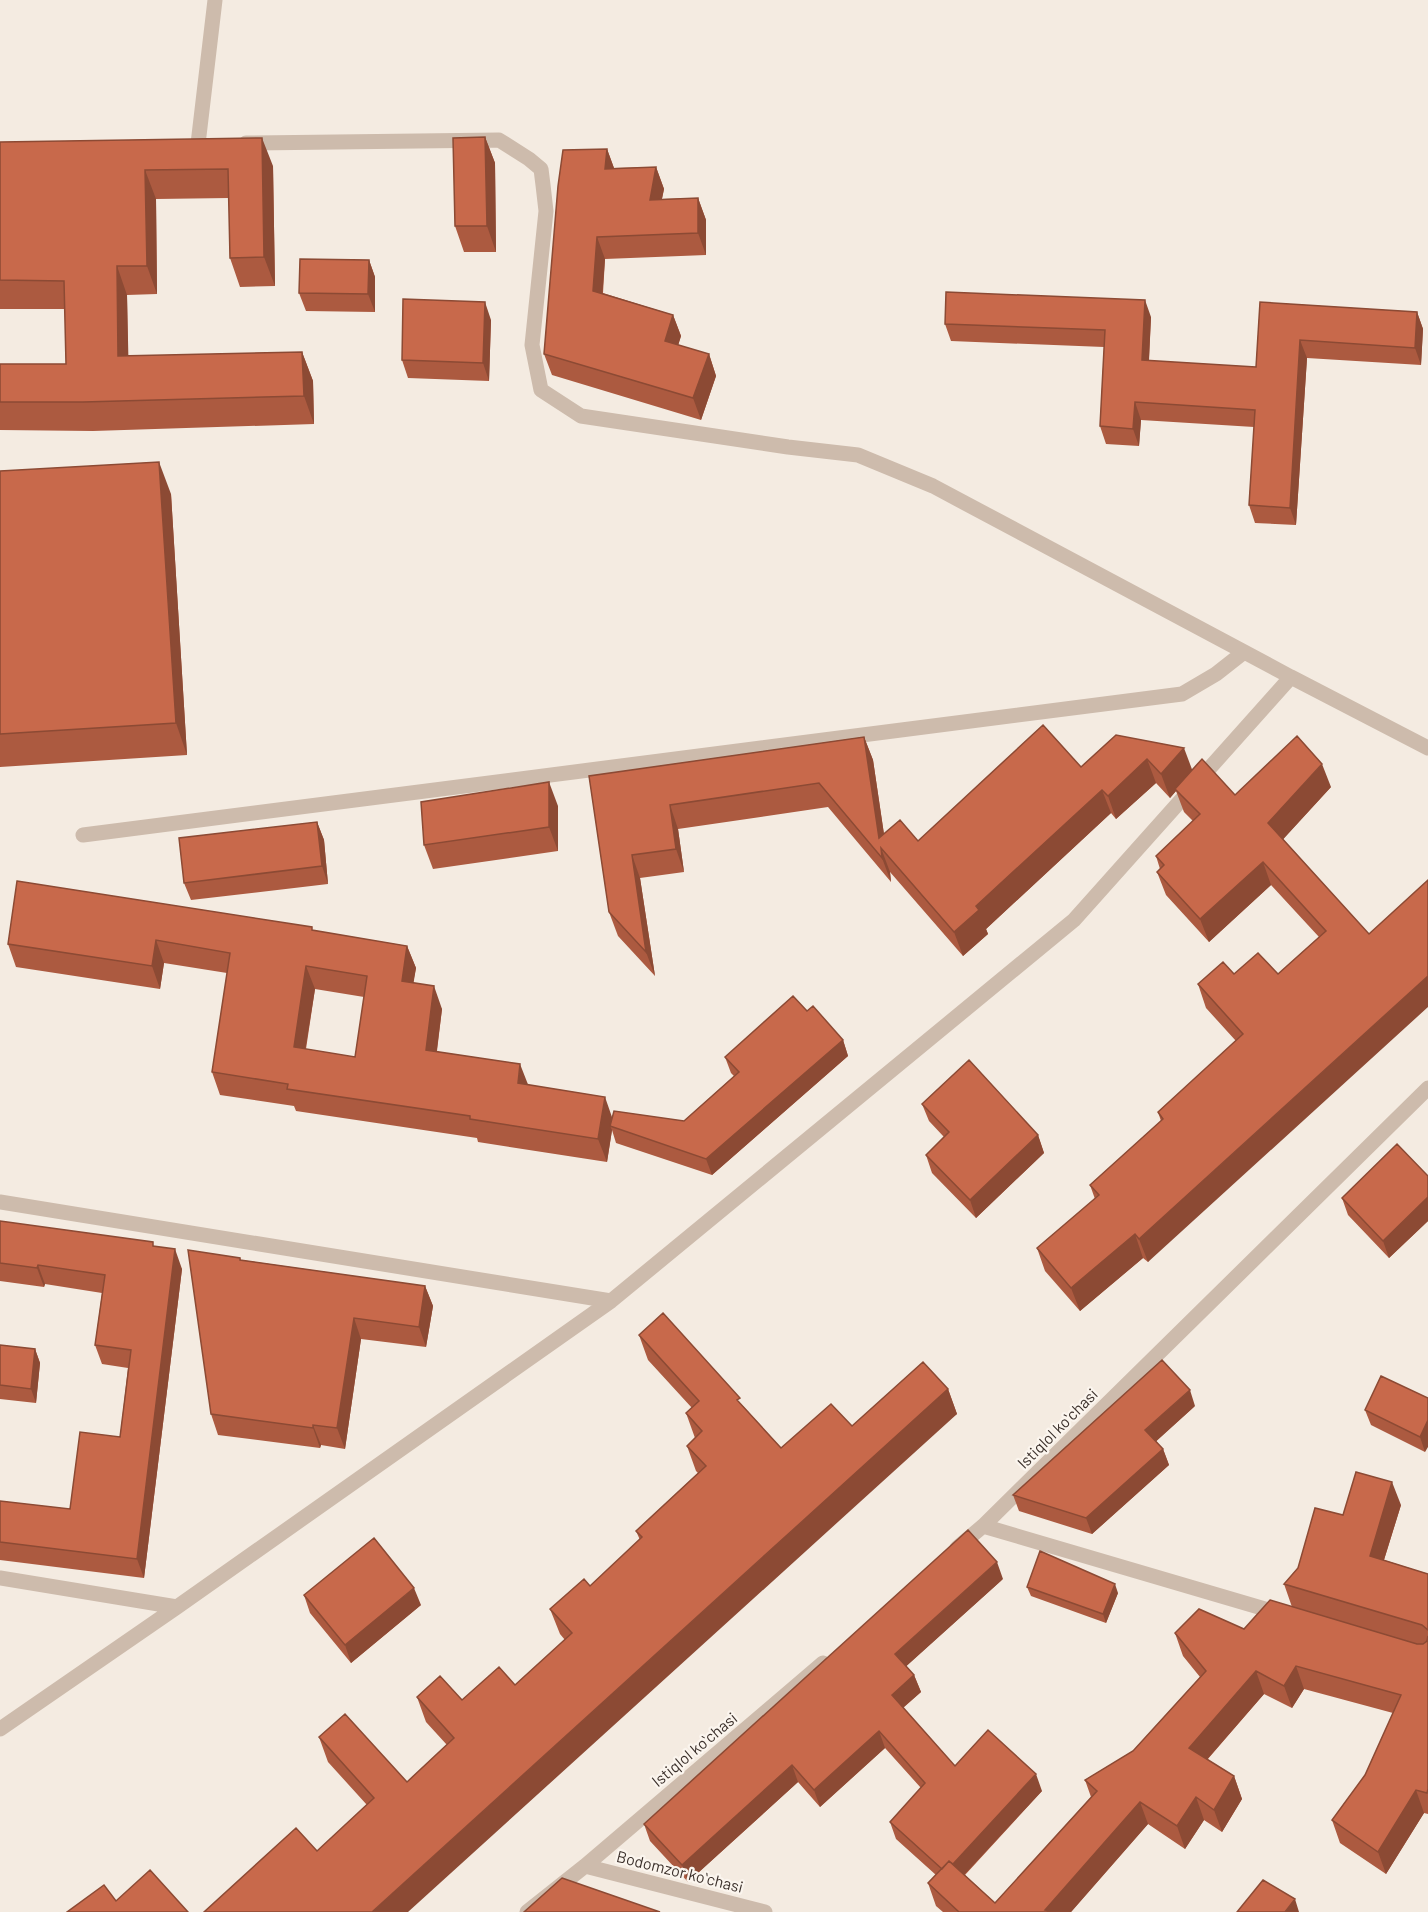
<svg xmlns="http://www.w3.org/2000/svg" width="1428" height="1912" font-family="Barlow,sans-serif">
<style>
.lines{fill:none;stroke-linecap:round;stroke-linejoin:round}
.minor{stroke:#cdbbac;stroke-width:15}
.wall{fill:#ac5a40;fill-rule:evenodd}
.shaded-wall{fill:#8c4a34}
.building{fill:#c8694b;stroke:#8c4a34;stroke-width:1.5;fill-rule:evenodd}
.labels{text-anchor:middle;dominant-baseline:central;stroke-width:4.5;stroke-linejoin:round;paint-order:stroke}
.street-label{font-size:16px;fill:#3b302b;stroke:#fbf5ee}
</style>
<rect width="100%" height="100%" fill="#f4ebe1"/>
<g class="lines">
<!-- minor -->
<path class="minor" d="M246 143 499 140 529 159 541 169 543 185 546 211 532 345 541 390 581 416 788 447 858 455 933 486 1291 677
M198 144 215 0
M83 835 1182 694 1216 674 1244 652
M0 1202 611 1301
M983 1526 1282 1614
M957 1548 983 1526 1428 1088
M0 1578 177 1607
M0 1729 177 1607 611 1301 1074 920 1291 677 1428 748
M585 1866 765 1912
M527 1912 585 1866 823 1663"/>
</g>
<!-- wall -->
<path class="wall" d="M485 137 495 163 496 252H464L455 226Z
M0 142 273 166 275 286 240 287 230 258 229 198 156 199 157 294 127 295 128 356 302 352 313 381 314 424 93 431 0 430V364H66L65 309H0Z
M607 149 614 168 656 167 664 189 662 199 698 198 706 220V255L605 259 603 293 673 315 681 336 678 345 709 354 716 376 701 420 552 375 544 354Z
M369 260 375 277V312L306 311 299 293Z
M1260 302 1417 312 1423 329 1421 365 1307 358 1296 525 1255 523 1249 505 1254 427 1141 420 1139 446 1106 444 1100 426 1104 347 951 341 945 324 1151 317 1149 361 1256 367Z
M491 320 489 381 408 378 402 360Z
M0 471 171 494 187 755 0 767Z
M1116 735 1192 770 1235 795 1331 787 1283 839 1369 934 1148 1262 1143 1258 1080 1311 1045 1271 1037 1248 1095 1199 1090 1185 1161 1121 1158 1112 1236 1041 1206 1008 1198 984 1234 974H1278L1319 937 1271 885 1209 942 1166 895 1157 872 1160 869 1156 856 1193 821 1184 812 1176 791 1170 798 1156 783 1116 819 1111 813 986 929 988 934 963 956 890 872 891 882 828 807 678 829 684 872 640 878 655 976 618 936 609 912 589 776 864 737 873 760 884 834 918 841 1081 767Z
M558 806V851L433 869 424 845Z
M317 822 324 840 328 884 191 900 184 883Z
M314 931 407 946 416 968 413 983 442 1009 437 1051 612 1118 684 1121 734 1076 731 1073 725 1057 807 1011 843 1040 848 1056 712 1175 616 1143 612 1130 607 1162 478 1142 477 1138 296 1111 294 1106 220 1095 212 1072 227 973 164 963 160 989 16 967 8 944ZM315 989 364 997 355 1057 306 1049Z
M922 1104 1038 1135 1044 1153 976 1218 932 1173 926 1155 944 1137 929 1121Z
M1428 1176V1221L1389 1258 1348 1215 1342 1198Z
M0 1221 155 1246 182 1269 144 1578 0 1560V1501L70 1509 120 1437 128 1368 102 1364 95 1345 102 1293 45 1284 44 1287 0 1281Z
M240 1258 241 1260 425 1286 433 1306 426 1347 361 1339 345 1449 321 1445 320 1448 218 1435 211 1414Z
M639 1335 743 1406 781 1448 852 1426 948 1389 957 1414 317 1851 367 1805 328 1762 319 1737 407 1782 447 1745 426 1722 417 1697 462 1700 515 1685 565 1640 560 1634 550 1609 590 1586 640 1540 636 1531 698 1473 696 1471 687 1446 695 1438 686 1413 692 1408 648 1360Z
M0 1345 35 1349 40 1363 36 1403 0 1399Z
M1428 1398 1425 1452 1371 1425 1365 1410Z
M1195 1406 1156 1441 1163 1449 1169 1465 1092 1534 1019 1511 1013 1495Z
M1401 1505 1384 1560 1428 1574V1814L1424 1813 1386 1874 1340 1843 1332 1820 1365 1775 1393 1713 1304 1689 1292 1708 1264 1694 1207 1760 1234 1776 1242 1799 1222 1832 1204 1820 1185 1849 1148 1824 1071 1912H943L936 1906 928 1883 936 1875 896 1839 890 1822 921 1788 885 1748 820 1807 798 1782 688 1882 650 1841 644 1824 1003 1579 906 1666 914 1675 921 1692 903 1708 955 1766 1042 1791 965 1875 995 1903 1091 1797 1085 1780 1133 1751 1200 1677 1183 1656 1175 1633 1244 1629 1292 1607 1284 1584 1343 1515Z
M1027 1587 1118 1593 1106 1623 1031 1596Z
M304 1595 421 1605 351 1663 310 1613Z"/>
<!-- shaded-wall -->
<path class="shaded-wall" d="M485 137 495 163 496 252 487 226Z
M262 138 273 166 275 286 264 257Z
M607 149 615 171 605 169Z
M656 167 664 189 657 221 650 200Z
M145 170 156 199 157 294 147 266Z
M698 198 706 220V255L698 233Z
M597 237 605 259 601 312 593 291Z
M369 260 375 277V312L368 294Z
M117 266 127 295 129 385 118 356Z
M1145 300 1151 317 1148 377 1142 360Z
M485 302 491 320 489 381 483 363Z
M1417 312 1423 329 1421 365 1415 348Z
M673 315 681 336 673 362 665 341Z
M1300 340 1307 358 1296 525 1290 508Z
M302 352 313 381 314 424 304 396Z
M709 354 716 376 701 420 693 398Z
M1135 402 1141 420 1139 446 1133 429Z
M159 462 171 494 187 755 176 723Z
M864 737 873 760 887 855 879 838Z
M1184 748 1193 772 1175 789 1176 791 1170 798 1161 774Z
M1147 759 1156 783 1116 819 1108 796Z
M1322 764 1331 787 1277 846 1268 823Z
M549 782 558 806V851L549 827Z
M1102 790 1111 813 986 929 988 934 963 956 954 932 976 906Z
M670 805 678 829 684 872 676 849Z
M317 822 324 840 328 884 322 866Z
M881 848 890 872 891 882 882 858Z
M632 855 640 878 655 976 646 952Z
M1263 862 1271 885 1209 942 1200 919Z
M156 940 164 963 160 989 152 966Z
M407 946 416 968 410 1004 402 981Z
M306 966 315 989 302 1070 294 1047Z
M1428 976V1007L1148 1262 1139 1239Z
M434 986 442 1009 434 1072 426 1050Z
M843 1040 848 1056 712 1175 706 1159Z
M520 1064 529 1087 518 1083Z
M605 1097 613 1120 610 1126 612 1130 607 1162 598 1139Z
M1038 1135 1044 1153 976 1218 970 1200Z
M1428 1197V1221L1389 1258 1383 1241Z
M1135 1234 1143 1258 1080 1311 1071 1288Z
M175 1249 182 1269 144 1578 137 1559Z
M38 1265 45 1284 44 1287 37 1268Z
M425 1286 433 1306 426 1347 419 1327Z
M354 1318 361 1339 345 1449 337 1428Z
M35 1349 40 1363 36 1403 31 1389Z
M948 1389 957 1414 408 1912H372Z
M1190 1390 1195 1406 1151 1446 1145 1430Z
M1428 1420V1447L1425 1452 1420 1437Z
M313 1425 321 1445 320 1448 313 1428Z
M1163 1449 1169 1465 1092 1534 1086 1518Z
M1392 1482 1401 1505 1378 1579 1370 1556Z
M997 1562 1003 1579 901 1671 895 1654Z
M1115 1584 1118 1593 1106 1623 1103 1614Z
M414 1588 421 1605 351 1663 345 1645Z
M1296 1666 1304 1689 1292 1708 1284 1686Z
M1256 1671 1264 1694 1197 1771 1189 1748Z
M914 1675 921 1692 898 1712 892 1695Z
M879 1731 885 1748 820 1807 814 1790Z
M792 1765 798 1782 688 1882 682 1865Z
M1036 1774 1042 1791 951 1889 945 1872Z
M1234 1776 1242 1799 1222 1832 1214 1810Z
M1416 1790 1424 1813 1386 1874 1378 1852Z
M1196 1797 1204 1820 1185 1849 1177 1826Z
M1140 1802 1148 1824 1071 1912H1046L1045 1910Z
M1295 1899 1299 1912H1285Z"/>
<!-- building -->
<path class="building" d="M485 137 487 226H455L453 138Z
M262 138 264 257 230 258 228 169 145 170 147 266H117L118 356 302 352 304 396 83 402H0V364H66L64 281 0 280V142Z
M607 149 605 169 656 167 650 200 698 198V233L597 237 593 291 673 315 665 341 709 354 693 398 544 354 558 186 563 150Z
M300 259 369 260 368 294 299 293Z
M946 292 1145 300 1142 360 1256 367 1260 302 1417 312 1415 348 1300 340 1290 508 1249 505 1255 410 1135 402 1133 429 1100 426 1105 330 945 324Z
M403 299 485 302 483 363 402 360Z
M159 462 176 723 0 734V471Z
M1043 725 1081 767 1116 735 1184 748 1161 774 1147 759 1108 796 1102 790 976 906 979 910 954 932 881 848 882 858 819 783 670 805 676 849 632 855 646 952 609 912 589 776 864 737 879 838 900 820 918 841Z
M1297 736 1322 764 1268 823 1369 934 1428 880V976L1139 1239 1135 1234 1071 1288 1037 1248 1099 1195 1090 1185 1163 1119 1158 1112 1243 1034 1198 984 1223 962 1234 974 1258 953 1278 974 1326 931 1263 862 1200 919 1157 872 1164 865 1156 856 1200 814 1175 789 1202 759 1235 795Z
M549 782V827L424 845 421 802Z
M317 822 322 866 184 883 179 838Z
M17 881 312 927V930L407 946 402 981 434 986 426 1050 520 1064 518 1083 605 1097 598 1139 470 1119V1116L287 1089 288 1084 212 1072 230 953 156 940 152 966 8 944ZM306 966 367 976 355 1057 294 1047Z
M793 996 807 1011 813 1006 843 1040 706 1159 610 1126 614 1111 684 1121 739 1072 725 1057Z
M969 1060 1038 1135 970 1200 926 1155 949 1132 922 1104Z
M1397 1144 1428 1176V1197L1383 1241 1342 1198Z
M0 1221 153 1242V1246L175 1249 137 1559 0 1542V1501L70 1509 80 1432 120 1437 131 1350 95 1345 105 1275 38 1265 37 1268 0 1263Z
M188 1250 240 1258V1260L425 1286 419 1327 354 1318 337 1428 313 1425V1428L211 1414Z
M663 1313 740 1398 737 1400 781 1448 831 1404 852 1426 923 1362 948 1389 372 1912H204L296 1828 317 1851 374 1798 319 1737 345 1714 407 1782 454 1738 417 1697 440 1676 462 1700 499 1667 515 1685 572 1633 550 1609 584 1579 590 1586 642 1537 636 1531 706 1466 687 1446 702 1431 686 1413 699 1401 639 1335Z
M0 1345 35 1349 31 1389 0 1385Z
M1162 1360 1190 1390 1145 1430 1163 1449 1086 1518 1013 1495Z
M1381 1376 1428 1398V1420L1420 1437 1365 1410Z
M1356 1472 1392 1482 1370 1556 1428 1574V1630L1422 1625 1284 1584 1298 1568 1315 1508 1343 1515Z
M968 1530 997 1562 895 1654 914 1675 892 1695 955 1766 988 1730 1036 1774 953 1864 949 1861 942 1869 890 1822 925 1783 879 1731 814 1790 792 1765 682 1865 644 1824Z
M374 1538 414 1588 345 1645 304 1595Z
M1040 1551 1115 1584 1103 1614 1027 1587Z
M1270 1600 1417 1644H1423L1427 1641 1428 1636V1789L1427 1793 1416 1790 1378 1852 1332 1820 1365 1775 1401 1695 1296 1666 1284 1686 1256 1671 1189 1748 1234 1776 1214 1810 1196 1797 1177 1826 1140 1802 1045 1910 1055 1912H959L928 1883 949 1861 995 1903 1097 1791 1085 1780 1133 1751 1206 1671 1175 1633 1199 1609 1244 1629Z
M150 1870 188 1912H67L104 1885 116 1901Z
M562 1878 660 1912H524Z
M1263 1880 1295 1899 1285 1912H1237Z"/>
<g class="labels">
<!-- street labels -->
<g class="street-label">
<text transform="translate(1057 1428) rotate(-45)">Istiqlol koʻchasi</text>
<text transform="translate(694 1749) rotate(-40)">Istiqlol koʻchasi</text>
<text transform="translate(680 1871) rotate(14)">Bodomzor koʻchasi</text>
</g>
</g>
</svg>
